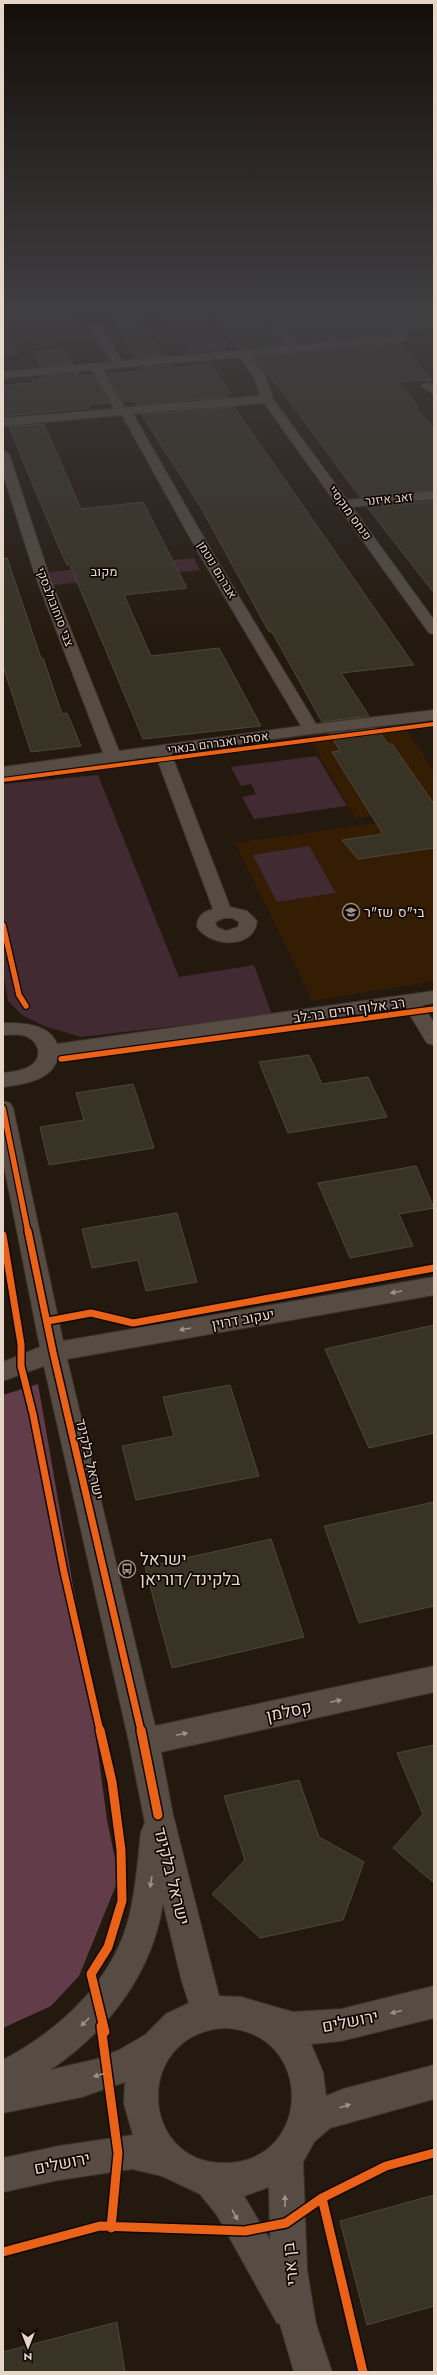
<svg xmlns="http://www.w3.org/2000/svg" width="437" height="2375" font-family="Jost,Heebo,sans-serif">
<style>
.built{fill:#351d03}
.green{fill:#412a31}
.forest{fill:#633c4a}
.building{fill:#393325;stroke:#4d473a}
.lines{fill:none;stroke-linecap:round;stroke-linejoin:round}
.minor-casing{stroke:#3d342c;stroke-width:2}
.minor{fill:#564c44;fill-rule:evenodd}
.cycleway-far3-casing{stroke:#100702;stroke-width:6}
.cycleway-far2-casing{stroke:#100702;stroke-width:8}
.cycleway-far1-casing{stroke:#100702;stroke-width:10}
.cycleway-casing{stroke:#100702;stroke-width:12}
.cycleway-far3{stroke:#ea6118;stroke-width:4}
.cycleway-far2{stroke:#ea6118;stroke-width:5.5}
.cycleway-far1{stroke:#ea6118;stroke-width:7}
.cycleway{stroke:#ea6118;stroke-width:9}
.oneway{fill:#9e9186}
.labels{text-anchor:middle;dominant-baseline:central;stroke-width:3.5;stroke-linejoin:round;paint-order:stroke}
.far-street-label{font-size:12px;fill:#e5d6c9;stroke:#100702}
.far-neighbourhood-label{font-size:13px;fill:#e5d6c9;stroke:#100702}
.poi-label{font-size:14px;fill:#e5d6c9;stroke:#100702;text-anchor:start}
.street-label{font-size:14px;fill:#e5d6c9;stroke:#100702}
.near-poi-label{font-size:17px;fill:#e5d6c9;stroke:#100702;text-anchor:start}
.near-street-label{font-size:17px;fill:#e5d6c9;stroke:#100702}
</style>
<rect width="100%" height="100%" fill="#24190e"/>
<!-- built -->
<path class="built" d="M402 723 434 771V807L355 818 308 735Z
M434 815V981L312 1001 235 843Z"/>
<!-- green -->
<path class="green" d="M3 311H79L73 314 86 337 20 342 16 329 3 330Z
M158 311H202L228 350 191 353Z
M3 331H8L19 355 3 356Z
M194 558 200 570 54 585 49 572Z
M317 756 347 806 254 819 242 797 256 794 251 784 241 786 231 767Z
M98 775 179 977 254 965 272 1015 81 1037 44 1026 22 1015 8 1001 3 972V784Z
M309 846 336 893 277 902 253 855Z"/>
<!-- forest -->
<path class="forest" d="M38 1384 85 1655 107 1820 119 1878 79 1976 51 2006 3 2028V1395Z"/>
<!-- building -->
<path class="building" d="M108 311H134L164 356 137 358Z
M210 311H258L285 345 238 349Z
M272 311H374L393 335 299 343Z
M388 311H432L433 327 405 330Z
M400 344 432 380 397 382 419 407H415L434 429V490L360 497 290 402 254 357Z
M66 349 73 364 40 367 34 352Z
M211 364 230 393 225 394 227 397 136 405 134 401 123 402 108 374 144 371 142 367 170 365 172 368Z
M77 373 78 376 93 375 109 403 88 405 90 408 4 416 3 385 33 383 32 380 45 378 44 376Z
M234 407 414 665 341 673 369 716 322 722 272 632H269L200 506 142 415Z
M44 424 81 509 143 502 187 588 124 595 151 656 219 648 261 726 143 739 70 565H67L57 543 9 427Z
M434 501V593L367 507Z
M3 558H7L41 658H43L62 714 67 713 81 746 31 752 3 666Z
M377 728 388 744H392L434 804V848L358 859 342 840 383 834 332 752 340 751 329 733Z
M309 1055 322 1084 368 1077 387 1117 288 1133 259 1062Z
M133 1084 154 1148 49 1165 40 1127 84 1120 76 1093Z
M416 1166 434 1208 399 1214 413 1246 350 1258 318 1183Z
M177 1213 197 1282 146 1291 138 1260 92 1268 82 1229Z
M434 1325V1433L369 1448 325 1349Z
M230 1385 259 1476 136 1500 122 1446 174 1436 163 1397Z
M434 1502V1606L359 1623 324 1526Z
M271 1539 304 1637 172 1668 145 1567Z
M434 1745V1883L393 1848 423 1814 397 1753Z
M299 1780 319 1837 364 1862 343 1920 260 1938 212 1894 245 1860 224 1796Z
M434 2195V2306L367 2325 340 2221Z
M117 2322 125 2372H3V2352Z"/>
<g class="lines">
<!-- minor casing -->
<g class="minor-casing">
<path id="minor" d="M259 311H270L298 345 397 336 375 311H386L407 334V339L401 342 251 356 266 377 273 399 347 500 434 491V499L352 507 434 620V634L429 633 264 403 133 414 212 552 316 724 434 710V720L311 734 171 753 230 907 247 911 257 921C254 950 210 947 197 927 197 916 203 912 213 909L156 756 3 777V767L103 753 35 575 3 474V450L9 454 49 575 119 751 301 726 198 552 122 415 3 426V418L114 409 92 370 3 378V372L111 362 91 328 96 325 100 326 122 361 288 346ZM240 357 254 377 260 396 129 407H124L103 369ZM224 918H232L239 922 238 927 226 931 217 927 215 922Z
M427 383 434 386V394L421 386Z
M434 991V1003L423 1005 434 1023V1045L427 1043 405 1007 58 1057C52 1081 24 1084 3 1087V1073C12 1072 22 1071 30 1066 45 1057 38 1038 22 1035 16 1034 9 1035 3 1035V1023C22 1023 49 1023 57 1044Z
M3 1101 10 1103 13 1108 63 1341 434 1277V1295L67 1359 155 1726 434 1666V1692L161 1752 173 1815 219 1996 241 1997 293 2012 341 2009 434 1986V2018L341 2041 311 2044 323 2072 326 2096 343 2089 434 2065V2099L330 2128 314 2142 303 2162 307 2270 316 2324 332 2372H294L280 2324 277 2323 217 2215 200 2194 162 2176 132 2169 59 2180 3 2192V2158L59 2146 133 2135 124 2104 125 2082 82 2097 3 2113V2060C61 2029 115 1980 130 1913 136 1887 138 1859 141 1832L145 1823 129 1742 44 1366 3 1381V1362L40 1347 3 1161ZM163 1903 182 1982 189 2003 166 2014 145 2035 119 2050 97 2059 50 2070C108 2031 152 1974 163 1903ZM225 2028C315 2032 313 2161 226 2163 138 2165 133 2033 225 2028ZM269 2187 270 2240 244 2196Z"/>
</g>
<!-- minor -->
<use href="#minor" class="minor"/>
<!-- cycleway-far3 casing -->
<g class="cycleway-far3-casing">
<path id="cycleway-far3" d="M3 780 434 724"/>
</g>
<!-- cycleway-far2 casing -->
<g class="cycleway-far2-casing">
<path id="cycleway-far2" d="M3 925 19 995 26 1006
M61 1059 434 1009
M3 1108 28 1232"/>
</g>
<!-- cycleway-far1 casing -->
<g class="cycleway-far1-casing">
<path id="cycleway-far1" d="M28 1231 53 1352 141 1731
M3 1235 21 1344V1366L33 1414 64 1572 100 1731
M48 1321 91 1313 133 1323 434 1268"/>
</g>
<!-- cycleway casing -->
<g class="cycleway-casing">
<path id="cycleway" d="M100 1730 112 1782 121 1850 122 1901 108 1947 91 1974 105 2032
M141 1730 158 1815
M101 2026 118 2153 111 2228
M322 2198 363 2372
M3 2252 100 2226 245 2231 286 2223 322 2198 386 2166 434 2153"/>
</g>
<!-- cycleway-far3 -->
<use href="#cycleway-far3" class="cycleway-far3"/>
<!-- cycleway-far2 -->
<use href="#cycleway-far2" class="cycleway-far2"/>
<!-- cycleway-far1 -->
<use href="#cycleway-far1" class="cycleway-far1"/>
<!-- cycleway -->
<use href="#cycleway" class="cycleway"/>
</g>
<!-- one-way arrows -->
<defs><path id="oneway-solid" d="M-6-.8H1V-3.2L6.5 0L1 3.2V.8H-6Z"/></defs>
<g class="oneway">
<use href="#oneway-solid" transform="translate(396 1292) rotate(170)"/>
<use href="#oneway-solid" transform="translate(185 1329) rotate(170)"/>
<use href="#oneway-solid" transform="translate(336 1701) rotate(-12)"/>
<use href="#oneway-solid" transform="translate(182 1734) rotate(-12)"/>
<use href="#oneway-solid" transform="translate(151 1882) rotate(99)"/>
<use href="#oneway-solid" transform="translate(396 2012) rotate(166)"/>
<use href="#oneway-solid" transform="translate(85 2022) rotate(135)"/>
<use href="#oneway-solid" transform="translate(99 2075) rotate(163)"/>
<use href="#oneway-solid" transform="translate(345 2106) rotate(-17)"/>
<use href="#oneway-solid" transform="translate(285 2201) rotate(-91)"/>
<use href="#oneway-solid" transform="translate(235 2215) rotate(61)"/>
</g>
<!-- sky -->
<linearGradient id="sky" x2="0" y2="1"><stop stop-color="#140e08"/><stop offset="0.48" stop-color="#3f3e41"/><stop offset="1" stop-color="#3f3e41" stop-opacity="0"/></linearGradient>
<rect width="437" height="644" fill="url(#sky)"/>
<!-- icons -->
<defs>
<g id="school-ring" transform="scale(0.9)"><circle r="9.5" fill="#100702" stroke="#a19488" stroke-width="1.5"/><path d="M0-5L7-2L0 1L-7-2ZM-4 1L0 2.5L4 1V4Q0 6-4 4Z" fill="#a19488"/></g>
<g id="bus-ring" transform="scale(0.9)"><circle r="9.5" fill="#100702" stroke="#a19488" stroke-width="1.5"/><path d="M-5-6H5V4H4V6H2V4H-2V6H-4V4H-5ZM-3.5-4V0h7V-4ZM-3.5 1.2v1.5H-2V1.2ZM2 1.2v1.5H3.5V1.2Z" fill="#a19488"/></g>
</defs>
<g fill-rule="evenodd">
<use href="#school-ring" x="351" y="912"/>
<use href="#bus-ring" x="127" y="1569"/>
</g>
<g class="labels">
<!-- far-street labels -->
<g class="far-street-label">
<text transform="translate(389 499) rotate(-6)">זאב איזנר</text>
<text transform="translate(350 513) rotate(54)">פנחס מוקסיי</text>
<text transform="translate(217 570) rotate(59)">אברהם נוטמן</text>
<text transform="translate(55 607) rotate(69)">צבי סוחובולבסקי</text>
<text transform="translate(218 743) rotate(-8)">אסתר ואברהם בנארי</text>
</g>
<!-- far-neighbourhood labels -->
<g class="far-neighbourhood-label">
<text x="104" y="571">מקוב</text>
</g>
<!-- poi labels -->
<g class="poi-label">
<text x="364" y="912">בי"ס שז"ר</text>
</g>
<!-- street labels -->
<g class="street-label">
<text transform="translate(349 1010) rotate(-8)">רב אלוף חיים בר-לב</text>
<text transform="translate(243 1319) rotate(-10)">יעקוב דרוין</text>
<text transform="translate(90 1459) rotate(77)">ישראל בלקינד</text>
</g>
<!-- near-poi labels -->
<g class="near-poi-label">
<text x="140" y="1559">ישראל<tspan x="140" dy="20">בלקינד/דוריאן</tspan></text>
</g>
<!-- near-street labels -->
<g class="near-street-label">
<text transform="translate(289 1711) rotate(-12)">קסלמן</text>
<text transform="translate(172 1876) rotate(76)">ישראל בלקינד</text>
<text transform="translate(350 2021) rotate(-11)">ירושלים</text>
<text transform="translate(62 2163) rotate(-11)">ירושלים</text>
<text transform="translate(290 2264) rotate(-96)">בן ארי</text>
</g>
</g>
<!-- border -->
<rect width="437" height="2375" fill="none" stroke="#e5d6c9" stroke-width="8"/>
<!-- north arrow -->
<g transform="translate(28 2347) rotate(180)" stroke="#100702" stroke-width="3" paint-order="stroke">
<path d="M0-3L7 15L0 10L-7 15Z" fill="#e5d6c9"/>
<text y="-6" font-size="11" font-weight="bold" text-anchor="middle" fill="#e5d6c9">N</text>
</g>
</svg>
